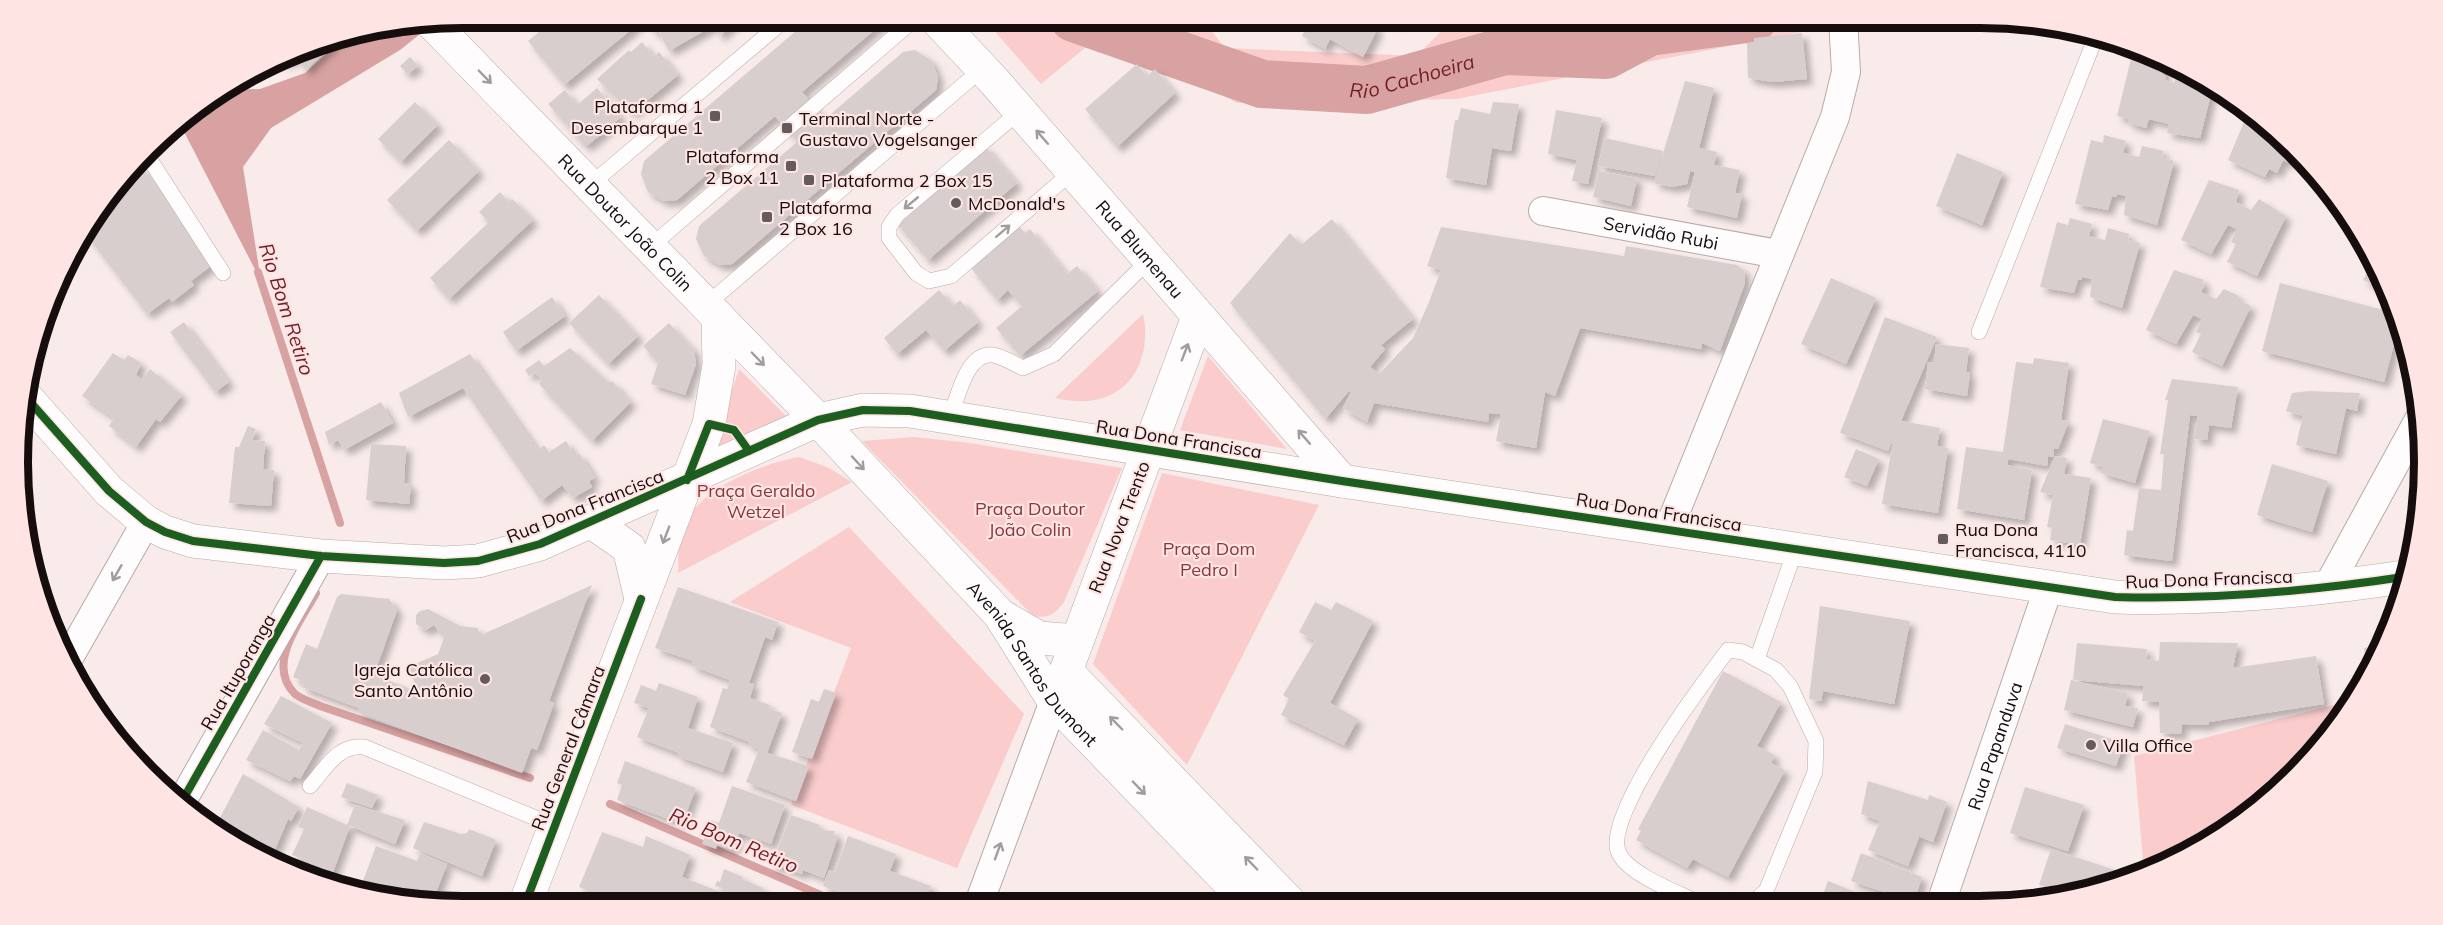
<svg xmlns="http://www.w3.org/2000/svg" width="2443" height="925" font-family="Mulish,sans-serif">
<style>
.green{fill:#facccc}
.water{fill:#d7a2a1}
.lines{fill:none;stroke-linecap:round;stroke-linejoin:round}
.stream{stroke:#d7a2a1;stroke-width:8}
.river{stroke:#d7a2a1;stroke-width:48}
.building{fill:#d9cece;filter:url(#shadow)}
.service-casing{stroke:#b6acab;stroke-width:16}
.minor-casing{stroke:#b6acab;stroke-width:30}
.secondary-casing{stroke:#b6acab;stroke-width:34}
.primary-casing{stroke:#b6acab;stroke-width:34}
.service{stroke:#fefcfc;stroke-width:15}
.minor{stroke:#fefcfc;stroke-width:28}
.secondary{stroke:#fefcfc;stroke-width:33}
.primary{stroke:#fefcfc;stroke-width:33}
.cycleway-casing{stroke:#fee5e4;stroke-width:11}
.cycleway{stroke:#1b5e20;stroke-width:8}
.oneway{stroke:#a19d9d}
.poi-dot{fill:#655b5b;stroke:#fee5e4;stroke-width:2}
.labels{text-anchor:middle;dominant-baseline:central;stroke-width:4.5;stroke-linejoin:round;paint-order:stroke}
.poi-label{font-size:18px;fill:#160e0e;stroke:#fee5e4;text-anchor:start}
.street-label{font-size:18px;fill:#160e0e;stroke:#fee5e4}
.park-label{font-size:18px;fill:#8d363b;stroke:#fee5e4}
.water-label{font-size:20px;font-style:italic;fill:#721d25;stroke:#fee5e4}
.rim{fill:none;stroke:#160e0e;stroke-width:8}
</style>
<defs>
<filter id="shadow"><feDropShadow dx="5.5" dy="5.5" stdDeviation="3" flood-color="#0004"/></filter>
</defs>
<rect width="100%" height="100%" fill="#f8ebea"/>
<!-- green -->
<path class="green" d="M983 18H1201L1225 48 1417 56 1448 24 1489 18H1810L1812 30 1456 99 1237 103 1147 55 1097 38 1041 84Z
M1143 314C1152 355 1133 397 1088 401 1077 402 1065 400 1055 398Z
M1208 356 1287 449 1180 430Z
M739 369 786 416 711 455Z
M914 437 970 443 1122 468 1064 602C1055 614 1049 619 1033 616L862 441Z
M799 457 827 467 852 482 678 573C679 561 677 547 680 536 690 491 760 464 799 457Z
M1162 473 1319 505 1187 765 1093 664Z
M849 527 1024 714 957 868 791 805 851 648 730 602Z
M2353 700 2274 796 2177 861 2144 871 2134 756Z"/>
<!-- water -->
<path class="water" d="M435 22 400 50 271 128 243 167 261 281 179 122 223 90 260 89 305 73 345 37Z"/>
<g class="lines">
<!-- stream -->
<path class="stream" d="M258 272 340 523
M316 593C301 621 265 664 295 694 301 699 313 703 320 706L530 778
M610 804 846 906"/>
<!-- river -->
<path class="river" id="s1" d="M1074 18 1262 84 1367 90 1505 51 1606 55 1649 32 1754 18"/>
</g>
<!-- building -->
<path class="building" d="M556 18H740L719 36 714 25 669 51 658 31 656 33 644 19 564 85 528 41Z
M811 18H882L880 25 802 92 825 119 903 52 915 50 931 60 938 77 936 90 732 264 720 265 704 256 696 239 699 226 797 142 775 116 677 200 664 201 648 192 641 174 644 161Z
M1311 18H1361L1378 28 1363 57 1330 39 1325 49 1302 36Z
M1388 18H1401L1397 24Z
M1802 33 1807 79 1773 82 1748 78 1747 43 1754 42V38Z
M339 38 306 70 296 57 289 62 276 61 319 42Z
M642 42 654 57 659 52 678 75 632 113 597 79 629 50 631 52Z
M2133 51 2166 62 2163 75 2166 76 2165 80 2174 83 2175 79H2179L2182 67 2213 86 2200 138 2167 133 2169 124 2149 119 2146 128 2128 123 2129 119 2117 116Z
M410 57 418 66 407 74 400 66Z
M1137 64 1147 76 1155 69 1175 93 1117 147 1085 109Z
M1685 81 1714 88 1699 148 1717 152 1714 165 1740 170 1735 193 1742 194 1737 218 1687 207 1695 172 1690 171 1687 184 1672 187 1654 183Z
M597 88 621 117 588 145H584L548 104 565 90 577 105Z
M415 102 438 125 401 162 378 139Z
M1493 102 1519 104 1511 151 1492 148 1486 185 1446 178 1455 120H1458L1461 108 1490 114Z
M2249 109 2294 150 2289 163 2283 160 2277 173 2269 169 2265 177 2228 160 2244 122 2252 126 2256 117 2247 113Z
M1556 110 1602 118 1588 184 1572 181 1577 160 1548 154Z
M2104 135 2126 141 2123 153 2139 157 2142 146 2164 151 2162 157 2174 161 2157 225 2124 215 2126 196 2117 194 2116 197 2112 196 2108 210 2075 204 2091 140 2103 143Z
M1605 138 1663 151 1655 176 1598 166Z
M449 140 479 171 417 231 387 200Z
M984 145 1017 183 928 260 895 222Z
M1957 153 2003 172 1982 225 1936 206Z
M139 165 212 265 191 281 194 285 172 302 169 298 147 314 84 232Z
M1599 171 1637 178 1631 206 1593 197Z
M2209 180 2239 190 2236 202 2251 210 2259 199 2286 216 2257 276 2227 262 2236 244 2231 242 2237 229 2228 225 2211 254 2181 240Z
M500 192 509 202 512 199 533 220 449 299 430 278 489 222 479 212Z
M2070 218 2092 224 2089 236 2105 240 2108 228 2129 234 2128 240 2140 243 2122 308 2090 297 2092 279 2082 277 2081 280 2078 279 2074 293 2040 287 2057 222 2068 225Z
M1332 219 1413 319 1381 345 1385 349 1370 367 1379 374 1413 338 1429 302 1441 270 1427 266 1441 227 1624 256 1626 246 1737 265 1744 270 1745 283 1720 351 1702 343 1701 349 1580 328 1555 396 1545 392 1536 448 1496 441 1501 414 1489 413 1488 422 1374 403 1367 422 1343 408 1351 392 1349 391 1325 419 1230 303 1290 233 1301 245Z
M1019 226 1025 233 1030 229 1067 274 1077 266 1098 291 1020 356 996 328 1022 306 1008 290 997 300 971 268Z
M2374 259 2382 277 2388 291 2363 280Z
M2174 270 2204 280 2202 283 2205 284 2201 292 2216 299 2224 289 2239 296 2237 300 2251 306 2222 366 2192 352 2201 334 2196 332 2202 319 2193 315 2176 344 2146 330Z
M1831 278 1876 298 1846 364 1801 344Z
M2280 283 2399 314 2401 318 2384 382 2262 351Z
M939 290 953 306 960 300 978 322 944 351 926 330 897 354 884 338Z
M599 295 638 336 608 364 569 323Z
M552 297 565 316 516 351 503 332Z
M1885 317 1937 337 1901 421 1940 428 1937 446 1948 448 1938 513 1882 504 1893 440 1888 451 1840 433Z
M184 322 229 382 215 392 170 332Z
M669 323 694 350 696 364 685 395 651 384 658 363 643 346Z
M1936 344 1969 348 1966 372 1970 373 1967 396 1925 389 1928 362 1934 363Z
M570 348 609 383 612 381 631 402 592 441 539 384 542 380 535 372 529 376 525 370 539 360 544 366Z
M113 353 124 360 128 355 141 363 136 375 142 380 150 369 182 395 160 422 156 419 136 447 109 426 114 418 82 396Z
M470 354 538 450 544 445 549 452 566 441 575 456 579 453 595 478 589 481 592 487 573 498 562 485 541 501 463 388 408 417 399 393Z
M2034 358 2069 363 2061 420 2069 421 2058 449 2054 448 2053 457 2048 456 2047 466 2008 459 2007 465 2032 470 2024 520 1957 509 1966 447 2003 452 2016 362 2033 364Z
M2172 379 2238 387 2231 428 2209 425 2207 440 2194 439 2198 416 2190 415 2172 561 2124 555 2127 530 2133 531 2139 488 2161 490 2164 454H2160L2168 400H2165Z
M2308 391 2360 393 2357 411 2346 408 2336 454 2296 445 2303 416 2286 411 2292 393Z
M381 402 393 423 344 450 338 440 329 445 325 432Z
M2103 419 2150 431 2135 483 2101 473 2103 467 2090 463Z
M248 426 256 429 252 440 265 441 263 469 274 470 271 506 229 503 235 447H239Z
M371 444 406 446 404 483 411 484 409 504 366 500Z
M1856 449 1879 459 1867 486 1844 477Z
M2055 456 2067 458 2064 474 2091 478 2080 545 2050 540 2052 528 2047 527 2053 495 2040 492Z
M2272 464 2328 481 2312 532 2257 515Z
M592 585 549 701 554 703 537 750 531 748 522 773 358 712 359 708 302 687 304 682 293 677 306 644 317 649 337 597 341 594 389 599 397 610 374 675 419 692 408 667 438 654 444 638 434 625 426 630 416 624V615L420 611 428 609 460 626 478 628 479 636Z
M678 587 778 622 772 640 765 637 749 683 754 684 750 698 770 705 769 709 782 713 767 753 809 766 796 801 746 782 759 749 748 745 750 742 710 727 723 688 727 689 730 680 692 666 693 661 655 648Z
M1315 602 1331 610 1336 602 1373 621 1330 703 1358 719 1344 745 1281 715 1289 699 1283 695 1315 641 1299 632Z
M1820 606 1910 621 1894 704 1823 691 1821 701 1809 699Z
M2160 642 2238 643 2233 668 2316 656 2324 704 2209 722V725L2182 724 2181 734 2160 733 2159 702 2142 701 2144 686 2073 680 2077 643 2147 649 2146 659 2159 661Z
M2382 645 2371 670 2368 671 2364 648Z
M1723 671 1781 702 1757 746 1775 755 1771 763 1785 770 1728 877 1693 859 1687 868 1636 840 1641 831 1638 829Z
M2071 680 2128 693 2125 706 2138 708 2133 727 2064 710Z
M659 683 698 697 688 728 733 743 723 772 680 757 678 756 679 753 637 737 649 708 634 703 641 685 656 691Z
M824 689 836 693 812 759 792 752 811 699 819 702Z
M281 696 332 723 300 779 294 776 290 781 246 760 263 730 299 750 303 743 264 724Z
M2065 724 2124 743 2116 766 2057 748Z
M625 761 696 788 682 824 617 800 622 785 617 783Z
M243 774 299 807 291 821 288 819 271 859 245 845 244 847 214 829Z
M1868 781 1928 800 1929 795 1947 802 1933 842 1913 834 1919 837 1908 866 1868 850 1880 821 1861 814Z
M347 783 378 795 372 808 341 797Z
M732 786 785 805 771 844 739 833 733 850 717 845 716 849 702 844 711 820 719 823Z
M2025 787 2084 805 2068 851 2010 833Z
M355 805 405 820 395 844 350 826 332 875 323 872 319 881 306 876 311 863 292 855 304 829 298 827 307 807 347 825Z
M791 815 820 825 818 830 835 831 833 835 838 836 824 878 803 870 802 874 779 866 778 868 771 866Z
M424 822 461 834 467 833 469 829 496 840 482 876 413 848Z
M602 832 643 847 646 836 690 855 682 877 723 893 724 889 715 886 717 881 720 882 724 869 743 877 742 879 763 888 756 906 628 907 579 887Z
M848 836 896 854 890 871 931 886 923 906H873L823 886 829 870 835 872Z
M376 846 417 861 420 853 447 864 432 903 391 898 361 886Z
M2051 849 2121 872 2119 879 2068 894 2039 885Z
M1861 853 1922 877 1914 902 1851 881Z
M1828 881 1882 903V904H1836L1822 897Z"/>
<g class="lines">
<!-- service casing -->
<g class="service-casing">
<path id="service" d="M1020 111 897 215 889 227V238L916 273 929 281 951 276 1072 172
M147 155 223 273
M590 185 787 18
M650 247 916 18
M706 305 982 69
M1979 332 2097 34
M950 417C958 398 966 352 993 355 1002 356 1014 364 1023 368L1054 354 1149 260
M1757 659 1796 548
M310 786C326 768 338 744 364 747L555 826
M1701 904C1679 893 1626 874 1618 851 1605 813 1703 683 1728 650L1743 652 1776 670 1790 686 1816 741 1815 772 1766 891 1751 904"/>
</g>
<!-- minor casing -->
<g class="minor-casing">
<g id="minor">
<path id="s2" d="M1543 211 1778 254"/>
<path d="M1669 528 1835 117 1846 72 1843 18"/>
<path d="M2327 588 2422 414"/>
<path d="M67 661 146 522"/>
<path d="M181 803 321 556"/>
<path id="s3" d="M1941 903 2048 589"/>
<path d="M978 906 1054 701"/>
</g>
</g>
<!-- secondary casing -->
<g class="secondary-casing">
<path id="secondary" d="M524 907 709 424 719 365 718 317"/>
</g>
<!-- primary casing -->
<g class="primary-casing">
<g id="primary">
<path id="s4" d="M935 18 994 81 1342 481"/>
<path id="s5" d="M432 23 818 420 1000 615 1054 701 1251 905"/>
<path d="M1198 317 1066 671 1292 905"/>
<path d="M24 395 109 491 146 522 165 532 193 541 321 556 444 563 478 561 540 544 818 420 863 410 910 411 1342 481 2115 597C2214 600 2312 591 2410 576"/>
<path d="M593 523 629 548 641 599"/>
<path d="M1003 617 1039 638 1077 641"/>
</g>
</g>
<!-- service -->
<use href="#service" class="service"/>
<!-- minor -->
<use href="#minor" class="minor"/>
<!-- secondary -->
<use href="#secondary" class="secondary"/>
<!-- primary -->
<use href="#primary" class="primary"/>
<!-- cycleway casing -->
<g class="cycleway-casing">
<path id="cycleway" d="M24 395 109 491 146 522 165 532 193 541 321 556 444 563 478 561 540 544 818 420 863 410 910 411 1342 481 2115 597C2214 600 2312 591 2410 576
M687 480 709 424 734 430 749 451
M181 803 321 556
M524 907 641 599"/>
</g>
<!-- cycleway -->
<use href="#cycleway" class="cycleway"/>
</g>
<!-- one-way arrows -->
<defs><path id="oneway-shaft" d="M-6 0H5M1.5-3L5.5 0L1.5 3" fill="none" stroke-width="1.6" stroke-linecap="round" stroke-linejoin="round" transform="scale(1.5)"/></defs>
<g class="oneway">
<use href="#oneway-shaft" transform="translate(485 77) rotate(46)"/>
<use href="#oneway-shaft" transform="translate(1042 137) rotate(-131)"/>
<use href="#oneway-shaft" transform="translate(911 203) rotate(140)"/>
<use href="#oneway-shaft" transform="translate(1003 231) rotate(-41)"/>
<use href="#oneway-shaft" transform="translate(1185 352) rotate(-69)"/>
<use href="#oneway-shaft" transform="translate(758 359) rotate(46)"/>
<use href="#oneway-shaft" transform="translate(1304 437) rotate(-131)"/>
<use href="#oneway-shaft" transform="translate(858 463) rotate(47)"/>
<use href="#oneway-shaft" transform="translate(666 535) rotate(111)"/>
<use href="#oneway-shaft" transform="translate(117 573) rotate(120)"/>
<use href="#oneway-shaft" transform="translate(1116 723) rotate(-134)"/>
<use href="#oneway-shaft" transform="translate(1139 788) rotate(46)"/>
<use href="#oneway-shaft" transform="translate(998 851) rotate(-70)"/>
<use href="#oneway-shaft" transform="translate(1251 863) rotate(-134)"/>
</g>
<!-- markers -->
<g class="poi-dot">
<rect x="709" y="110" width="12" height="12" rx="3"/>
<rect x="781" y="122" width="12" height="12" rx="3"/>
<rect x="785" y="160" width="12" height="12" rx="3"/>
<rect x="803" y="174" width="12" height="12" rx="3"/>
<circle cx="956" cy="203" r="6"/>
<rect x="761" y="211" width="12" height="12" rx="3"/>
<rect x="1937" y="533" width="12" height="12" rx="3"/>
<circle cx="485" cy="679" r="6"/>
<circle cx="2091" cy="745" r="6"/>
</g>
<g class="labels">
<!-- poi labels -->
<g class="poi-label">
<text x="703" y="106" text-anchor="end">Plataforma 1<tspan x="703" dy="21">Desembarque 1</tspan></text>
<text x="799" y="118">Terminal Norte -<tspan x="799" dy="21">Gustavo Vogelsanger</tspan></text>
<text x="779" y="156" text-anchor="end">Plataforma<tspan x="779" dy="21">2 Box 11</tspan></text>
<text x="821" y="180">Plataforma 2 Box 15</text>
<text x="968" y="203">McDonald's</text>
<text x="779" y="207">Plataforma<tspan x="779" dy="21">2 Box 16</tspan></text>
<text x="1955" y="529">Rua Dona<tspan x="1955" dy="21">Francisca, 4110</tspan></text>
<text x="473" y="669" text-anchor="end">Igreja Católica<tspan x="473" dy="21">Santo Antônio</tspan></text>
<text x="2103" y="745">Villa Office</text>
</g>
<!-- street labels -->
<g class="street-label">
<text stroke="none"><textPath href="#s5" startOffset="278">Rua Doutor João Colin</textPath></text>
<text stroke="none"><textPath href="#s2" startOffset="120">Servidão Rubi</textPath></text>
<text stroke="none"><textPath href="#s4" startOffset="309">Rua Blumenau</textPath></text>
<text transform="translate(1179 439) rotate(9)">Rua Dona Francisca</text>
<text transform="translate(585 506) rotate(-22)">Rua Dona Francisca</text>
<text transform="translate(1659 512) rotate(9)">Rua Dona Francisca</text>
<text transform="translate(1119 527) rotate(-69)">Rua Nova Trento</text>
<text transform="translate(2209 579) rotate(-2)">Rua Dona Francisca</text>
<text stroke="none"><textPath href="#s5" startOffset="879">Avenida Santos Dumont</textPath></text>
<text transform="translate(238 672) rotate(-60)">Rua Ituporanga</text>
<text stroke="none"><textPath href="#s3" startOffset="166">Rua Papanduva</textPath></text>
<text transform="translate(568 748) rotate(-69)">Rua General Câmara</text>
</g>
<!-- park labels -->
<g class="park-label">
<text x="756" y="490">Praça Geraldo<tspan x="756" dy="21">Wetzel</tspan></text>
<text x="1030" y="508">Praça Doutor<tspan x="1030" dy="21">João Colin</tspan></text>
<text x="1209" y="548">Praça Dom<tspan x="1209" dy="21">Pedro I</tspan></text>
</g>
<!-- water labels -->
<g class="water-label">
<text stroke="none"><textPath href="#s1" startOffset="351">Rio Cachoeira</textPath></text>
<text transform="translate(287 309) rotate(72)">Rio Bom Retiro</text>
<text transform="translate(734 840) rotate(23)">Rio Bom Retiro</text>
</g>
</g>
<!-- crop -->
<path d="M0 0H2443V925H0ZM462 28H1980A434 434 0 0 1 2414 462V462A434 434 0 0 1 1980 896H462A434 434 0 0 1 28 462V462A434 434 0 0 1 462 28Z" fill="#fee5e4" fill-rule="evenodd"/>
<path class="rim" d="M462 28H1980A434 434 0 0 1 2414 462V462A434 434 0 0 1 1980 896H462A434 434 0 0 1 28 462V462A434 434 0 0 1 462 28Z"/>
</svg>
